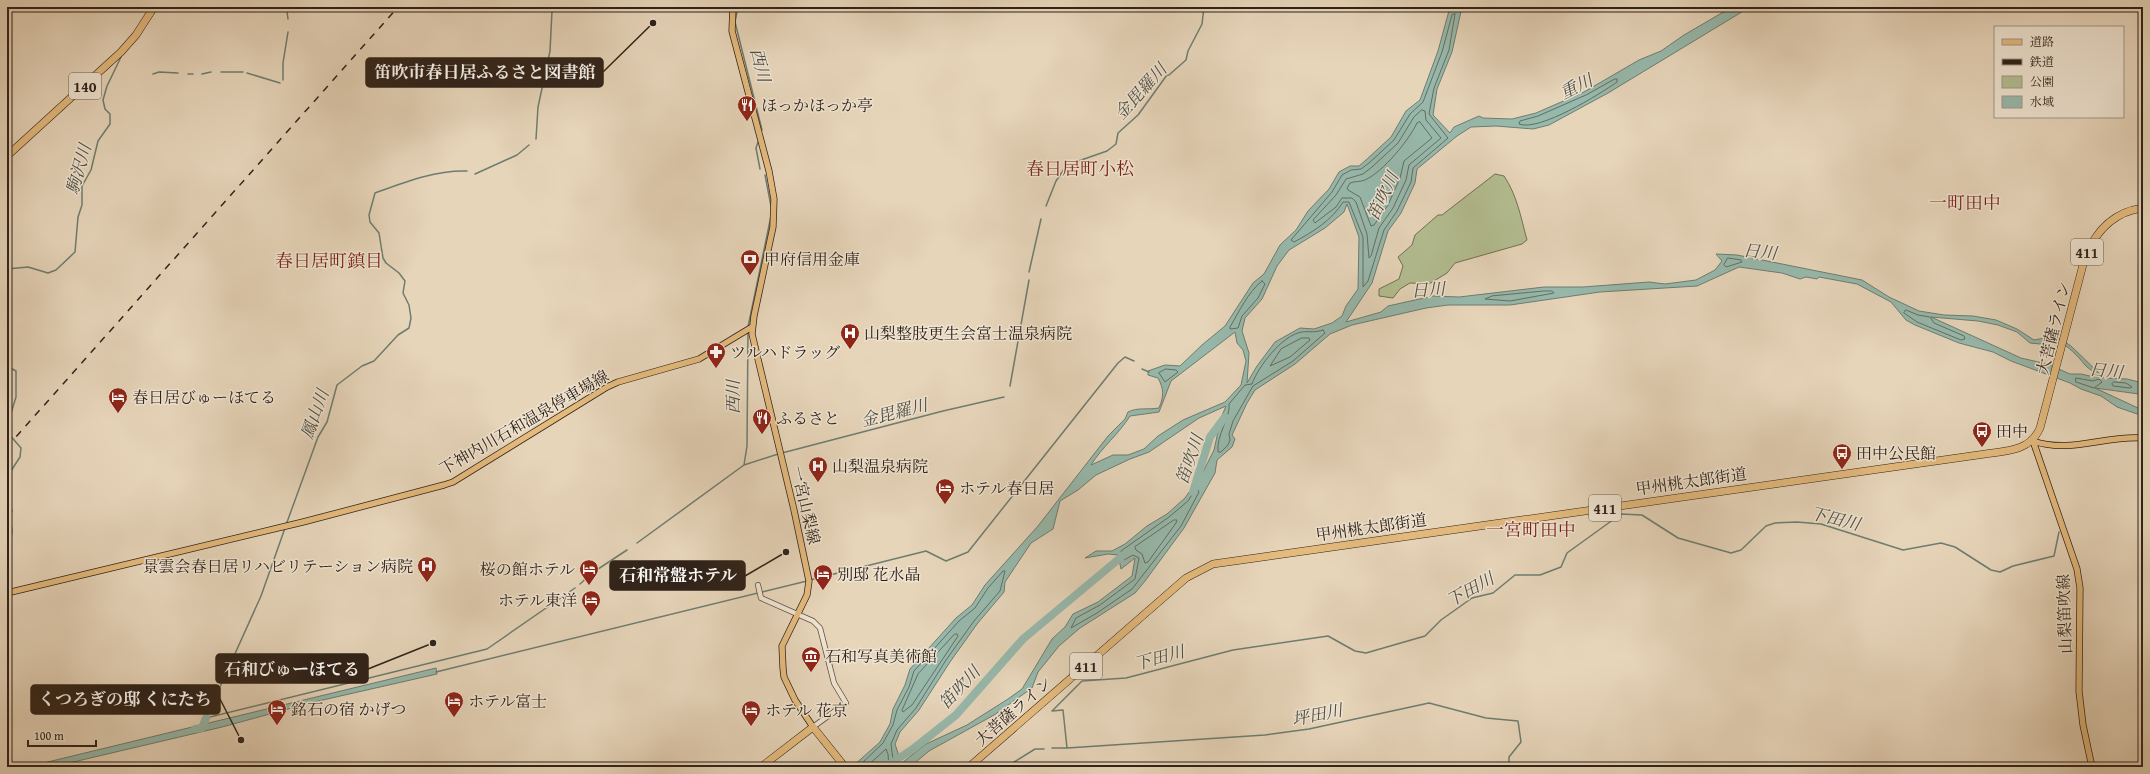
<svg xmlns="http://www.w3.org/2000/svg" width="2150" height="774" font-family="'Gentium Book Plus','Noto Serif JP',serif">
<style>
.green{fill:#b3be91;stroke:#717055}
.water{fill:#97b9ac;stroke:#6d7d71;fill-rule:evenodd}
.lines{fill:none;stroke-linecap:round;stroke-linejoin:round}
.shore{stroke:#636e62;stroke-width:1}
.stream{stroke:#6d7d71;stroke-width:1.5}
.river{stroke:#97b9ac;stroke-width:8}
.minor-casing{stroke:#5d4f41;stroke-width:6}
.major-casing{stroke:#2f2219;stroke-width:7}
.highway-casing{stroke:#2f2219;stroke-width:8}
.minor{stroke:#efe4d2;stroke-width:4.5}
.major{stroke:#e4ba7d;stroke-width:5.5}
.highway{stroke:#e4ba7d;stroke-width:7}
.rail{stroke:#2f2219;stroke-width:1.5;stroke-dasharray:7 7;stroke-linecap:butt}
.labels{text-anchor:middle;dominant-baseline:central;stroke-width:3;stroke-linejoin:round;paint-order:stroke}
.shield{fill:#efe4d2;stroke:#695c50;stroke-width:1}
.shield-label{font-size:15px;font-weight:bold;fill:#2f2219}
.poi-label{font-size:16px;fill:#2f2219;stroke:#efe4d2;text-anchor:start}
.street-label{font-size:16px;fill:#2f2219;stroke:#efe4d2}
.water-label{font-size:17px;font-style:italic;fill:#4e4f45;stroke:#efe4d2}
.quarter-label{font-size:18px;fill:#7a1f14;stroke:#efe4d2}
.leader{fill:none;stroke:#2f2219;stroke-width:1.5}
.callout-dot{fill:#2f2219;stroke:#efe4d2;stroke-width:1.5}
.callout{fill:#2f2219;stroke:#2f2219;stroke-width:1.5}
.callout-label{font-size:17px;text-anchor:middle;font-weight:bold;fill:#fff}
</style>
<rect width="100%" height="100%" fill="#e7d5ba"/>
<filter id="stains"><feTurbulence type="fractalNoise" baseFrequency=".005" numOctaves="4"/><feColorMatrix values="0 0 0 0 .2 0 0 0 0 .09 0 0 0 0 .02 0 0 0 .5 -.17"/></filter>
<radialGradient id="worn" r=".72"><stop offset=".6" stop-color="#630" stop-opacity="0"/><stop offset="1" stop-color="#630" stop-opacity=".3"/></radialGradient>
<!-- green -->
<path class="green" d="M1495 174 1504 176C1517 195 1521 218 1527 240L1522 244 1455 263 1447 273 1429 284 1410 283 1400 289 1393 298 1379 296V289L1399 279 1403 266 1398 257 1412 245 1415 235 1438 215H1442Z"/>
<!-- water -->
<path class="water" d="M1450 7H1462L1452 52 1437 89 1433 115 1450 133 1454 127 1479 116 1483 118 1512 119 1536 113 1584 92 1639 60 1661 51 1684 35 1732 7H1750L1608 93 1549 125 1533 129 1496 126 1471 127 1457 136 1417 169 1415 183 1401 213 1388 231 1372 283 1346 322 1381 312 1388 306 1433 296 1459 297 1544 287H1583L1649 282 1665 284 1696 280 1715 270 1722 261 1716 254 1737 255 1862 280 1889 297 1919 311 1944 315 1973 316 1996 320 2017 329 2034 340 2056 336 2071 346 2104 378 2127 379 2143 383V394H2139L2095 388 2138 408 2143 413V416L2117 407 2101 396 2081 389 2070 383 2011 361 1993 352 1959 343 1915 325 1906 320 1891 302 1857 284 1819 277 1817 279 1806 277 1800 279 1782 273 1739 267 1697 286 1600 292 1510 305H1448L1426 308 1352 325 1330 334 1295 364 1255 390 1247 403 1232 435 1235 439 1232 447 1217 460 1215 473 1184 528 1145 581 1135 593 1080 628 1059 646 1038 672 1032 688 994 715 929 751 910 767H852L880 742 890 724 893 709 905 685 910 669 956 618 972 605 985 585 1038 526 1108 436 1125 419 1128 412C1138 407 1148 410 1159 408 1164 396 1164 389 1158 378L1148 375V371L1165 365 1180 366 1202 345 1225 326 1253 283 1264 274 1280 245 1296 230 1308 211 1329 189 1339 172 1350 166H1359L1366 160 1391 137 1406 111 1420 100 1438 51ZM1347 204 1359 237 1358 289 1346 306 1342 316 1332 323 1314 329 1300 328 1275 342 1257 366 1247 383 1249 353 1242 331 1245 318 1262 299 1277 266 1289 250 1325 228 1344 212ZM1931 317 1978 321 1998 325 2017 332 2030 343 2040 344 2057 340C2069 347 2077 355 2085 365 2089 370 2095 370 2094 377L2081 374H2070L2047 364 2021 358ZM1235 332 1237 343 1243 350 1246 361 1241 385 1225 402 1183 420 1158 436 1144 449 1128 455H1113L1091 465C1102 447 1119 434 1130 416L1159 412 1171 381ZM1226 406 1221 418 1214 450 1203 472 1185 498 1167 514 1147 526 1125 544 1112 551H1096L1085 558 1108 554 1118 555 1121 569 1135 558 1132 576 1098 602 1073 614 1065 627 1052 639 1022 689 1008 699 967 725 926 744 898 766V753L895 744 900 732 919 710 950 662 977 624 1004 592 1005 582 1031 543 1053 529 1060 501 1078 490 1096 475 1130 459 1149 452 1199 418Z
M436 668 437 674 314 702 222 727 52 767H27Z"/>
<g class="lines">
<!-- shore -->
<path class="shore" d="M1455 14 1449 50 1434 88 1429 114 1448 138 1413 168 1411 182 1397 211 1384 230 1368 281 1363 287V237L1349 202H1343C1332 220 1313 232 1294 242L1291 240 1332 192 1342 175 1351 170 1361 169 1369 163 1394 140 1410 114 1423 102 1442 52 1452 15Z
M1615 79H1617V82C1600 94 1539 132 1519 124L1520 121 1538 116 1586 95Z
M1422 110 1425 111 1426 120 1441 138 1409 165 1406 180 1393 208 1379 228 1371 256 1369 258 1367 234 1356 202 1352 198H1342L1336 207 1315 223 1313 220 1336 195 1346 179 1363 174 1372 167 1398 143 1414 117Z
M1420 122 1432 138 1404 161 1400 178 1388 205 1374 225 1371 226 1360 197 1348 190 1347 188 1350 183C1355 181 1360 182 1365 180 1383 172 1409 140 1417 123Z
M1728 258 1741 260 1742 262 1726 267 1724 265Z
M1262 281 1265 284 1258 298 1242 316 1238 328 1230 329V327C1239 312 1248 292 1262 281Z
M1544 291H1552L1554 293 1510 301 1485 299 1492 296Z
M1906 310 1918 315 1930 317 1934 323 1964 336 1965 339 1961 340 1917 322 1904 313Z
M1323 330 1325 333 1293 361 1253 386 1233 421 1229 434 1230 440 1228 445 1221 452H1218C1216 435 1231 417 1229 404L1245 385 1252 384C1258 367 1282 335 1302 332 1309 331 1315 333 1323 330Z
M1302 338H1309L1310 340 1290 357 1270 366 1281 349Z
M1166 369 1176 370 1178 372 1165 382 1159 373Z
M2076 378 2093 381 2099 379 2102 382 2094 388 2076 382Z
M2114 382 2126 383 2132 387 2130 388 2113 386 2112 384Z
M1195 490H1198L1199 492 1181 526 1132 589 1097 613 1071 628 1076 618 1100 605 1135 579 1139 558 1133 555 1124 560 1121 551 1169 517 1188 501Z
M1174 520H1177L1176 523 1148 562 1145 563 1142 554 1136 550 1135 547Z
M955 634H957L958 636 912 705 903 712 902 710 918 674Z
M858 767 883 743 893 725 897 710 909 687 914 671 959 621 975 608 988 588 1003 571H1005L1000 591 974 621 946 660 916 708 897 730 891 744 894 767
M866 767 886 749 888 754 889 767"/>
<!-- stream -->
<path class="stream" d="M148 7V9
M560 7V8
M738 7 735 22 762 130
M287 12 288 19
M221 72H243
M247 73 280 83
M153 74 159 72 178 73
M188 74H193
M202 74 211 72
M283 80V63L288 32
M536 139 538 107 550 51 552 11 549 7
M758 142 756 148 760 169
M475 174 517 155 529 145
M765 175 771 206
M1046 206 1056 181 1067 165 1107 151 1116 144 1118 133 1138 115 1167 75H1169L1186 60 1188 51 1202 24 1204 7
M7 269 28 267 48 273 56 270 75 252 78 217 82 205V186L91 170 98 141 110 124V114L105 109 103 100 107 86 121 57
M1029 272 1041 219
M748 327 771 216
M7 366 16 371V397L7 426
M1142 369 1149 372
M1010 386 1029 280
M7 427 8 433 21 448 20 457 7 477
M782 453 943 411 1004 397
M744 465 747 446 748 331
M7 506 12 510 10 519 12 530 7 576
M286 525 318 437 327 422 337 385 362 366 374 361 398 335 409 328 411 318 409 305 403 293 405 281 399 273 386 263 383 258 379 233 370 222 369 215 375 193C405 182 435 170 467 171
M637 543 744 465 778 454
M810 580 926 551 946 561 968 552 1118 363 1125 357 1134 361
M580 584 592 573 627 550
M436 672 807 581
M206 718 261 596 285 528
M206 718 487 649 575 588
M1052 748H1067L1063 710 1052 711 1082 681 1126 678 1233 650 1328 636 1355 651 1366 653 1425 636 1441 620 1472 598 1493 593 1515 575H1540L1561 567 1567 553 1621 514 1642 515 1678 538 1731 553 1741 550 1766 526 1775 523 1797 522 1821 524 1903 550 1941 543 1955 547 1991 570 2000 572 2013 566 2054 556 2059 532
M1067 748 1265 735 1309 729 1429 703 1486 718 1518 721 1521 742 1509 757V767
M1006 767 1035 749H1044"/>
<!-- river -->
<path class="river" d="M1193 492 1210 437 1225 417
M195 729 202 728 206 718
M885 767 913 749 956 715 1023 639 1126 553"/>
<!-- minor casing -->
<g class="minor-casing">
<path id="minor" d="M758 585 761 598 813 621 820 628 834 683 846 703 813 727
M1306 767 1317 765 1336 767"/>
</g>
<!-- major casing -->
<g class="major-casing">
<path id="major" d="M733 7 732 31 769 171 774 199 773 227 754 316 752 334 794 510 809 581 807 595 782 646 783 668 784 677 795 700 813 727
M2033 441 2077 569 2080 588 2079 691 2083 725 2092 767
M2033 441C2070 454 2105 435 2143 438
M7 593 303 522 444 485 453 482 607 387 618 382 699 359 752 327"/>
</g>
<!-- highway casing -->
<g class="highway-casing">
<path id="highway" d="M7 156 121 52 136 35 154 7
M761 767 813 727 845 767
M969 767 1186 578 1213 564 1985 454C2007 451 2030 451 2040 428L2084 261C2094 233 2112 212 2143 208"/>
</g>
<!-- minor -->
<use href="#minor" class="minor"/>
<!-- major -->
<use href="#major" class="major"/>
<!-- highway -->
<use href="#highway" class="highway"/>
<!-- rail -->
<path class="rail" d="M7 447 398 7"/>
</g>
<!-- icons -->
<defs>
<g id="restaurant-pin" transform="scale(1)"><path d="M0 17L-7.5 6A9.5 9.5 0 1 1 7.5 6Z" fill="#8f2418" stroke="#efe4d2"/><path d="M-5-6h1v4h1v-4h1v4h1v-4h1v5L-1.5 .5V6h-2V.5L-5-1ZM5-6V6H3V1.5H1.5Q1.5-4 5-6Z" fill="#fff"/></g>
<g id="bank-pin" transform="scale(1)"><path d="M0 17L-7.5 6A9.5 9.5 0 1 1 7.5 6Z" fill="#8f2418" stroke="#efe4d2"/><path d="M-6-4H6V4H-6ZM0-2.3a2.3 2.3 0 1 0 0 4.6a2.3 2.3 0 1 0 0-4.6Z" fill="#fff"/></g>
<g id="hospital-pin" transform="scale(1)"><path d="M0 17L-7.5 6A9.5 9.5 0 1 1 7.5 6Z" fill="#8f2418" stroke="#efe4d2"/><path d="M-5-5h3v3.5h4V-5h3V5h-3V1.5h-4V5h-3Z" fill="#fff"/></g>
<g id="pharmacy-pin" transform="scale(1)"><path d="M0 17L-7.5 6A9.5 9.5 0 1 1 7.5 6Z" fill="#8f2418" stroke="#efe4d2"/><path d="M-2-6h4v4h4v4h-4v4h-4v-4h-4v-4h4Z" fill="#fff"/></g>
<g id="hotel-pin" transform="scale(1)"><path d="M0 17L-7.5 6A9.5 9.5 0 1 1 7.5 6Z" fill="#8f2418" stroke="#efe4d2"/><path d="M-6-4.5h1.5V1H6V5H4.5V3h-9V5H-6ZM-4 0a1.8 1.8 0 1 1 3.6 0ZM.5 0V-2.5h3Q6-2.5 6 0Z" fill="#fff"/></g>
<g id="bus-pin" transform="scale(1)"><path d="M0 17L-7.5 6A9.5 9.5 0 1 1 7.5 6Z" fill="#8f2418" stroke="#efe4d2"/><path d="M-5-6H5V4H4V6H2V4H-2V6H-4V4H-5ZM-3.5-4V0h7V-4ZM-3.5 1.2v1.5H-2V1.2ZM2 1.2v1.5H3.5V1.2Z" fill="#fff"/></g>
<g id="museum-pin" transform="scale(1)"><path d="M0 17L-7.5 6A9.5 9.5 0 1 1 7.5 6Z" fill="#8f2418" stroke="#efe4d2"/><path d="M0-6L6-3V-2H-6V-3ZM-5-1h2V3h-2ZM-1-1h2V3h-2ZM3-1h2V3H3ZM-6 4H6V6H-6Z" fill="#fff"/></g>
</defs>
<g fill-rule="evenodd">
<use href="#restaurant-pin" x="747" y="105"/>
<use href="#bank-pin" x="750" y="259"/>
<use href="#hospital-pin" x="850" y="333"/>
<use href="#pharmacy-pin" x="716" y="352"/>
<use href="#hotel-pin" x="118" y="397"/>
<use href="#restaurant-pin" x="762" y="418"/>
<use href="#bus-pin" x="1982" y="431"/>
<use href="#bus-pin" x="1842" y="453"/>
<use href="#hospital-pin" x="818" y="466"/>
<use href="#hotel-pin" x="945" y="488"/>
<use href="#hospital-pin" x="427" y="566"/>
<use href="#hotel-pin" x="589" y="569"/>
<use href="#hotel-pin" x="823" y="574"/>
<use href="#hotel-pin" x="591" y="600"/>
<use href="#museum-pin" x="811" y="656"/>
<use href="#hotel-pin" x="454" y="701"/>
<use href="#hotel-pin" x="277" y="709"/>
<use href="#hotel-pin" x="751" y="710"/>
</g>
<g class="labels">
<!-- shield labels -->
<g class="shield">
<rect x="69" y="73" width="32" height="26" rx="3"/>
<rect x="2071" y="239" width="32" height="26" rx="3"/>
<rect x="1589" y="495" width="32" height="26" rx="3"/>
<rect x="1070" y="653" width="32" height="26" rx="3"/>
</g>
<g class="shield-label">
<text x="85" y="86">140</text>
<text x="2087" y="252">411</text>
<text x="1605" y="508">411</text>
<text x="1086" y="666">411</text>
</g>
<!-- poi labels -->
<g class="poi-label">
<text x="761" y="105">ほっかほっか亭</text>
<text x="764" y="259">甲府信用金庫</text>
<text x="864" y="333">山梨整肢更生会富士温泉病院</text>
<text x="730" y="352">ツルハドラッグ</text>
<text x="132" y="397">春日居びゅーほてる</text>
<text x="776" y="418">ふるさと</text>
<text x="1996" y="431">田中</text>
<text x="1856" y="453">田中公民館</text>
<text x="832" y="466">山梨温泉病院</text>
<text x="959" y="488">ホテル春日居</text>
<text x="413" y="566" text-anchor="end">景雲会春日居リハビリテーション病院</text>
<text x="575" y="569" text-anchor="end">桜の館ホテル</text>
<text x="837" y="574">別邸 花水晶</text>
<text x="577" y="600" text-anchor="end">ホテル東洋</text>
<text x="825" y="656">石和写真美術館</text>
<text x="468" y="701">ホテル富士</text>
<text x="291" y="709">銘石の宿 かげつ</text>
<text x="765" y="710">ホテル 花京</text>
</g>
<!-- street labels -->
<g class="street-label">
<text transform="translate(2053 328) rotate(-76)">大菩薩ライン</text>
<text transform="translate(524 422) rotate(-30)">下神内川石和温泉停車場線</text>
<text transform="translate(1691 481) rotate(-8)">甲州桃太郎街道</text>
<text transform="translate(806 505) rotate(77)">一宮山梨線</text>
<text transform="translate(1371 527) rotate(-8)">甲州桃太郎街道</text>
<text transform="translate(2064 614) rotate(-92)">山梨笛吹線</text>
<text transform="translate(1013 711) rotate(-41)">大菩薩ライン</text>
</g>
<!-- water labels -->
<g class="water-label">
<text transform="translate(761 65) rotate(76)">西川</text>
<text transform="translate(1576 86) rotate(-26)">重川</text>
<text transform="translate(1140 91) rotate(-48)">金毘羅川</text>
<text transform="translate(78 169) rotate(-74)">駒沢川</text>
<text transform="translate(1382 196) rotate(-65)">笛吹川</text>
<text transform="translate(1760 251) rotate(6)">日川</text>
<text transform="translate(1428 289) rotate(-4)">日川</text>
<text transform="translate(2106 370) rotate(6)">日川</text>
<text transform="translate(732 397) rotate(-90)">西川</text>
<text transform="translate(894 412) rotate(-14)">金毘羅川</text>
<text transform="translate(314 414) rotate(-70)">鳳山川</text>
<text transform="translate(1189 459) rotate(-71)">笛吹川</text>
<text transform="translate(1835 518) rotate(14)">下田川</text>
<text transform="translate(1470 589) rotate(-29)">下田川</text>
<text transform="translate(1159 657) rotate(-15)">下田川</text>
<text transform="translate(959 687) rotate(-47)">笛吹川</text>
<text transform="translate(1317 714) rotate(-11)">坪田川</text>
</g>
<!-- quarter labels -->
<g class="quarter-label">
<text x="1080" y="168">春日居町小松</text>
<text x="1965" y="202">一町田中</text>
<text x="329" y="260">春日居町鎮目</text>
<text x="1531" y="529">一宮町田中</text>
</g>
</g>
<!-- callouts -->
<path class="leader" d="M653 23L603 72M786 552L745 576M433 643L368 669M241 740L220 699"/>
<g class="callout-dot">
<circle cx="653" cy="23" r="4"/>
<circle cx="786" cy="552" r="4"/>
<circle cx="433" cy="643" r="4"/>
<circle cx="241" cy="740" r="4"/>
</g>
<g class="callout">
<rect x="366" y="58" width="237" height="29" rx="4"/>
<rect x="610" y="561" width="135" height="29" rx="4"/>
<rect x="216" y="654" width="152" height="29" rx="4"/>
<rect x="31" y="685" width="189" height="29" rx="4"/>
</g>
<g class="callout-label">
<text x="485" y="78">笛吹市春日居ふるさと図書館</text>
<text x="678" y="581">石和常盤ホテル</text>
<text x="292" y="675">石和びゅーほてる</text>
<text x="125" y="705">くつろぎの邸 くにたち</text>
</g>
<!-- margin -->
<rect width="2150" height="774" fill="none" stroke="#e7d5ba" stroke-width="24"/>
<rect x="8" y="8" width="2134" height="758" fill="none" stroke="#2f2219" stroke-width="2"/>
<rect x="12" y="12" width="2126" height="750" fill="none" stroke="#2f2219"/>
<!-- legend -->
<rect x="1994" y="26" width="130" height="92" fill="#efe4d2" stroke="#a29688"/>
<rect x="2002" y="39" width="20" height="6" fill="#e4ba7d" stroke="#a29688"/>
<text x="2030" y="46" font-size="12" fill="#2f2219">道路</text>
<rect x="2002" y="59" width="20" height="6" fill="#2f2219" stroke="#a29688"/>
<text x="2030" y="66" font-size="12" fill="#2f2219">鉄道</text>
<rect x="2002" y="76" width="20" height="12" fill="#b3be91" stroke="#a29688"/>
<text x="2030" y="86" font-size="12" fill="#2f2219">公園</text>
<rect x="2002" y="96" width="20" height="12" fill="#97b9ac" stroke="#a29688"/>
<text x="2030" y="106" font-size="12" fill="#2f2219">水域</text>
<!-- scale -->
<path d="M28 740v6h68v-6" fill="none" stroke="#2f2219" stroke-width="2"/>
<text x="34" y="740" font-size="12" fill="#2f2219" stroke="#efe4d2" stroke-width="3" paint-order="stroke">100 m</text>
<rect width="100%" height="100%" filter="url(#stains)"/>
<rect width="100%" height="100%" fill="url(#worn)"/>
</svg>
